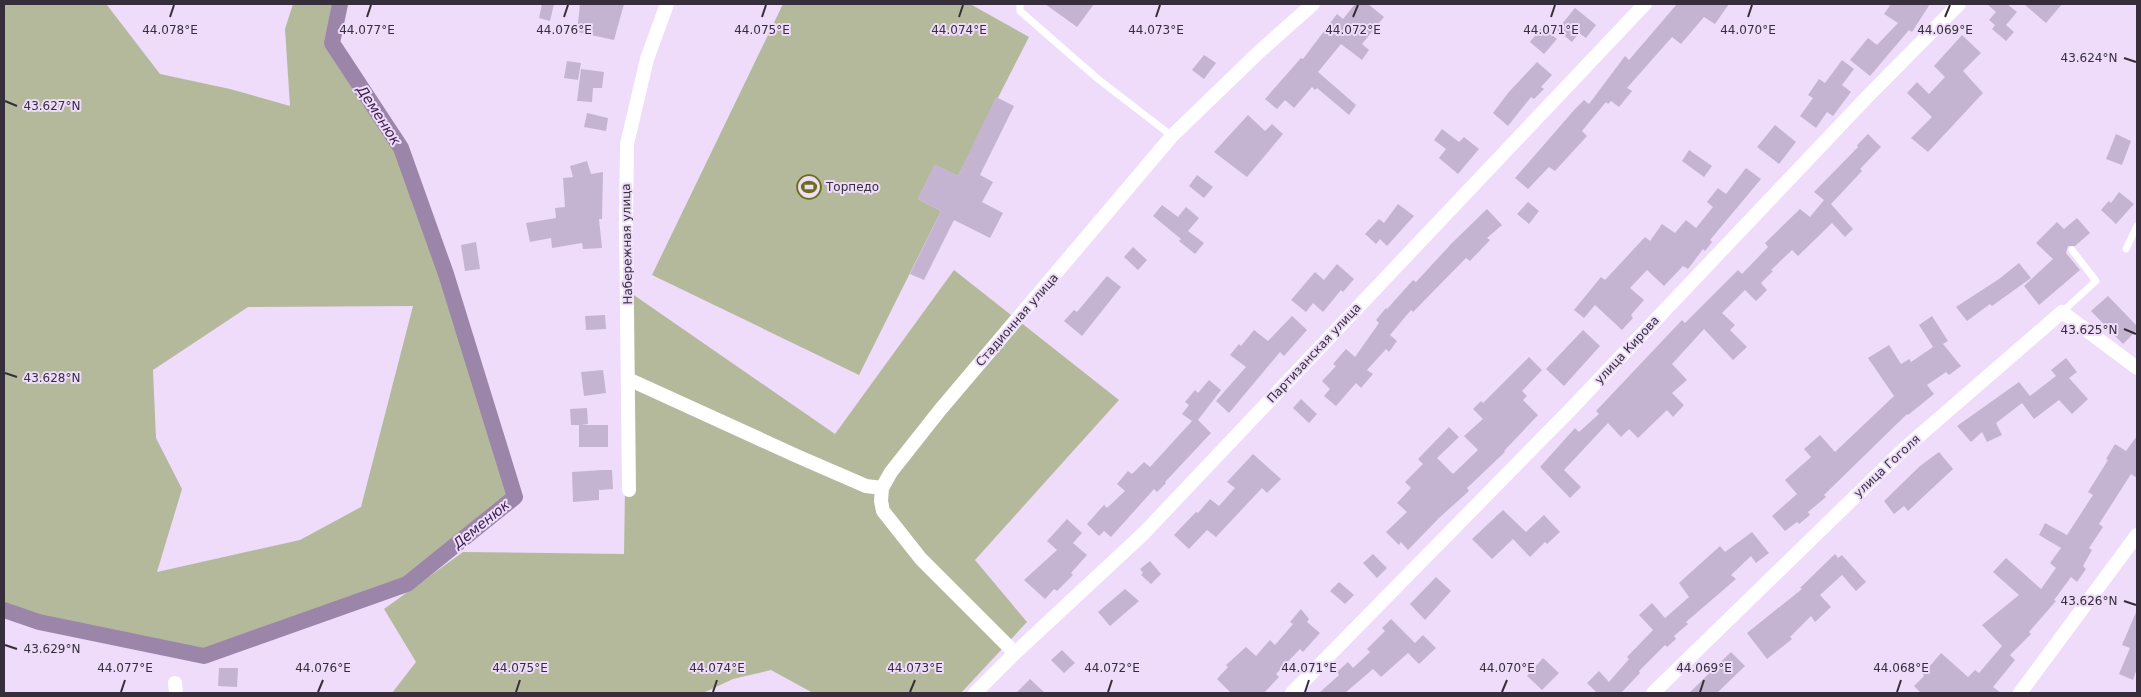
<svg xmlns="http://www.w3.org/2000/svg" width="2141" height="697" font-family="'DejaVu Sans',sans-serif">
<style>
.green{fill:#b5b99c;fill-rule:evenodd}
.lines{fill:none;stroke-linecap:round;stroke-linejoin:round}
.canal{stroke:#9b86aa;stroke-width:16}
.building{fill:#c5b4d1}
.lane{stroke:#fff;stroke-width:7}
.street{stroke:#fff;stroke-width:14}
.ticks{fill:none;stroke:#362f3b;stroke-width:2}
.labels{text-anchor:middle;dominant-baseline:central;stroke-width:4;stroke-linejoin:round;paint-order:stroke}
.poi-label{font-size:12px;fill:#362f3b;stroke:#eedcfa;text-anchor:start}
.street-label{font-size:12px;fill:#362f3b;stroke:#eedcfa}
.water-label{font-size:14px;font-style:italic;fill:#3a1d4c;stroke:#eedcfa}
.ticks-label{font-size:12px;text-anchor:middle;fill:#362f3b;stroke:#eedcfa;stroke-width:4;stroke-linejoin:round;paint-order:stroke}
</style>
<rect width="100%" height="100%" fill="#eedcfa"/>
<!-- green -->
<path class="green" d="M4 4 107 5 160 74 230 89 290 106 285 29 293 4H340L332 44 401 148 446 274 515 497 407 584 204 656 39 622 4 610ZM413 306 361 507 300 540 157 572 182 489 156 438 153 370 248 307Z
M783 4H970L1029 37 958 176 935 165 918 199 941 211 859 375 652 275Z
M954 270 1119 400 975 560 1027 622 961 693H813L771 670 733 679 703 693H392L416 662 384 609 463 552 624 554 628 291 835 434Z"/>
<g class="lines">
<!-- canal -->
<path class="canal" d="M4 610 39 622 204 656 407 584 515 497 446 274 401 148 332 43 340 4"/>
</g>
<!-- building -->
<path class="building" d="M542 4H554L550 21 539 18Z
M580 4H624L614 40 577 32Z
M1045 4H1094L1077 27Z
M1355 4H1368L1384 17 1362 44 1369 50 1362 60 1341 44 1318 72 1356 105 1349 115 1317 88 1315 90 1312 87 1294 108 1285 100 1277 109 1265 99 1301 58 1303 59 1337 14 1343 19Z
M1677 4H1729L1715 24 1704 17 1681 44 1672 37 1627 88 1632 91 1619 107 1611 101 1608 104 1606 102 1582 131 1587 136 1555 171 1549 167 1528 189 1515 178 1575 109 1584 100 1589 104 1625 56 1629 60Z
M1891 4H1930L1912 32 1909 30 1870 76 1850 60 1868 38 1877 45 1898 23 1884 14Z
M1987 4H2007L2017 12 2006 25 2014 32 2006 41 1992 29 1995 25 1989 20 1996 12Z
M2024 4H2062L2046 23Z
M1575 8 1596 25 1586 38 1579 33 1572 42 1557 30Z
M1542 27 1557 39 1544 54 1530 42Z
M1962 35 1981 53 1963 71 1983 93 1928 152 1911 138 1932 117 1907 93 1917 82 1929 94 1945 77 1934 66Z
M1204 55 1216 63 1204 79 1192 70Z
M1842 60 1854 69 1842 85 1851 92 1833 116 1827 112 1816 128 1800 116 1813 98 1808 95 1819 79 1825 83Z
M567 61 581 63 578 80 564 78Z
M1537 62 1552 75 1541 87 1544 89 1534 99 1531 97 1508 126 1493 113 1508 93Z
M581 69 604 72 602 88H593L592 102 577 101Z
M996 97 1014 106 980 175 993 182 982 202 1003 213 990 238 954 220 924 280 910 274 941 211 918 199 935 164 958 176Z
M587 113 608 118 606 131 584 127Z
M1248 115 1265 131 1272 124 1283 134 1247 177 1214 152Z
M1775 125 1796 142 1779 164 1757 147Z
M1442 129 1459 142 1464 137 1479 149 1458 174 1439 158 1446 149 1434 140Z
M1868 134 1881 147 1860 169 1862 171 1831 204 1853 229 1845 237 1832 223 1798 256 1792 250 1771 270 1773 271 1761 283 1767 290 1756 301 1745 290 1722 313 1735 325 1730 330 1747 347 1733 360 1704 329 1672 364 1687 380 1672 393 1684 405 1673 417 1667 410 1638 438 1629 429 1621 437 1608 423 1564 470 1581 487 1570 498 1540 467 1575 428 1579 432 1599 414 1596 411 1682 320 1685 323 1738 270 1742 274 1768 247 1765 243 1800 209 1810 217 1824 200 1814 192 1858 147 1857 145Z
M2116 134 2131 141 2122 165 2106 159Z
M1689 150 1712 166 1704 177 1682 161Z
M587 161 591 174 603 172 602 219H599L602 248 583 249 582 243 552 248 551 238 530 242 526 223 556 218 555 208 565 207 563 178 573 177 570 166Z
M1746 168 1761 179 1710 240 1712 242 1705 251 1703 249 1688 269 1683 266 1664 286 1647 270 1630 288 1644 300 1631 315 1633 318 1622 330 1595 305 1584 318 1574 310 1601 277 1605 280 1645 237 1650 241 1662 224 1675 233 1686 220 1696 228 1713 207 1707 202 1718 188 1726 194Z
M1197 175 1213 187 1204 198 1189 186Z
M2119 192 2134 204 2116 224 2101 210 2109 201 2111 203Z
M1528 202 1539 211 1529 224 1517 214Z
M1398 204 1414 216 1387 246 1380 239 1376 244 1365 234 1379 219 1384 223Z
M1162 205 1178 217 1186 207 1199 218 1188 231 1204 243 1195 254 1179 241 1181 239 1153 216Z
M1487 209 1502 225 1487 238 1490 240 1470 261 1466 258 1413 312 1411 310 1390 335 1397 341 1389 352 1386 349 1367 370 1373 374 1361 388 1356 383 1336 406 1324 396 1330 389 1322 381 1336 366 1333 364 1346 349 1355 357 1379 323 1376 320 1386 308 1387 309 1413 280 1416 282 1452 243Z
M2077 218 2090 233 2075 246H2068L2066 253 2080 270 2039 305 2024 286 2053 259 2036 243 2057 222 2064 229Z
M476 242 480 269 465 271 461 245Z
M1133 247 1147 260 1138 270 1124 257Z
M2019 263 2031 278 1992 306 1990 304 1967 321 1956 307 1999 279Z
M1337 264 1354 279 1343 292 1341 290 1323 312 1313 303 1306 312 1291 300 1315 272 1324 280Z
M1107 276 1121 287 1082 336 1064 321 1074 310 1077 312Z
M2108 296 2137 326V330L2123 344 2091 311Z
M605 315 606 329 586 330 585 316Z
M1292 316 1307 330 1284 356 1280 352 1229 413 1216 401 1246 367 1230 355 1239 344 1241 346 1254 330 1268 341Z
M1932 316 1948 341 1943 344 1961 366 1949 375 1946 372 1927 385 1934 394 1908 415 1907 414 1824 495 1826 497 1808 512 1810 515 1799 524 1797 522 1785 531 1772 516 1797 494 1785 480 1811 457 1804 449 1820 435 1835 452 1894 396 1868 358 1889 345 1901 364 1909 359 1911 362 1933 347 1919 325Z
M1583 330 1600 346 1564 386 1546 369Z
M1529 357 1542 370 1522 391 1527 396 1523 400 1538 415 1504 451 1505 452 1467 488 1469 491 1439 518 1408 550 1401 542 1399 545 1386 532 1407 512 1397 503 1411 488 1405 482 1423 464 1418 459 1449 427 1459 437 1437 458 1453 474 1478 450 1464 436 1483 419 1473 409 1481 401 1483 403Z
M2066 358 2077 372 2069 378 2088 399 2072 414 2059 400 2034 419 2022 403 1996 423 2002 435 1987 442 1982 432 1971 442 1957 426 2019 382 2030 396 2056 376 2051 370Z
M603 370 606 393 584 396 581 372Z
M1209 380 1221 390 1198 420 1211 433 1165 482 1166 483 1157 492 1154 489 1111 537 1104 531 1099 536 1087 524 1104 505 1107 508 1125 491 1117 484 1128 471 1132 474 1144 462 1150 467 1192 421 1182 414 1189 405 1185 402 1195 390 1198 393Z
M1301 399 1317 414 1309 423 1293 408Z
M587 408 588 424 581 425H608V447H579V425H571L570 409Z
M2137 436V478L2131 474 2099 524 2103 527 2089 548 2092 550 2083 566 2086 569 2077 582 2071 577 2054 600 2056 601 2029 632 2031 634 2010 655 2015 660 1993 687 2001 693H1921L1914 686 1924 676 1923 674 1941 653 1968 677 1975 670 1979 673 2002 646 1982 625 2019 595 1993 572 2006 558 2041 589 2056 568 2050 563 2061 548 2039 535 2045 523 2067 535 2093 495 2088 492 2108 460 2106 459 2115 444 2126 451Z
M1939 452 1953 469 1908 511 1904 506 1894 514 1884 501 1920 466Z
M1253 454 1281 479 1267 493 1262 488 1216 537 1207 530 1189 549 1174 535 1196 512 1198 513 1210 499 1219 506 1235 488 1227 482Z
M603 470H612L613 489 599 490V500L573 502 572 472Z
M1503 510 1526 532 1544 515 1560 532 1547 544 1545 542 1530 557 1513 539 1492 559 1472 539Z
M1067 519 1082 533 1073 543 1087 555 1071 573 1073 575 1057 591 1054 589 1045 599 1024 580 1057 550 1047 541Z
M1752 532 1769 553 1756 563 1751 556 1731 575 1736 579 1686 622 1688 624 1674 636 1676 639 1667 647 1665 645 1639 671 1640 673 1621 693H1597L1587 683 1599 671 1609 682 1629 659 1627 657 1653 630 1639 615 1652 603 1665 618 1689 597 1679 583 1720 546 1725 552Z
M1373 554 1387 568 1377 578 1363 563Z
M1835 554 1838 558 1842 555 1866 582 1856 591 1842 575 1820 595 1831 607 1815 622 1811 616 1790 637 1792 639 1767 659 1747 633 1802 589 1800 588Z
M1150 561 1161 574 1151 584 1141 575 1143 573 1140 569Z
M1436 577 1451 591 1425 620 1410 604Z
M1339 582 1354 595 1345 604 1330 591Z
M1125 589 1139 601 1110 626 1098 612Z
M1301 609 1309 619 1307 622 1320 633 1303 652 1300 649 1276 674 1279 677 1264 693H1231L1217 679 1228 667 1226 665 1246 647 1256 656 1270 640 1275 645 1293 624 1290 622Z
M2137 610V668L2133 680 2119 674 2130 648 2122 645Z
M1391 619 1415 643 1423 635 1436 648 1419 664 1408 653 1381 677 1373 669 1345 693H1319L1339 675 1337 672 1348 662 1353 668 1370 652 1367 649 1385 631 1382 628Z
M1062 650 1075 663 1064 673 1051 660Z
M1731 652 1745 666 1717 693H1689Z
M1543 658 1559 673 1542 690 1527 676Z
M219 668H238L237 687 218 686Z
M1030 679 1045 693H1016Z"/>
<g class="lines">
<!-- lane -->
<path class="lane" d="M1020 4V11L1098 79 1172 136
M2126 249 2137 226
M2062 312 2096 281 2072 250"/>
<!-- street -->
<path class="street" d="M628 379 799 457 866 486 882 488
M629 490 626 222 627 144 647 59 667 4
M1015 653 921 559 883 511 881 501 882 488 891 472 940 410 1172 136 1259 52 1313 4
M175 683 176 693
M975 693 1015 653 1144 533 1645 4
M1292 693 1572 408 1868 96 1959 4
M1653 693 1905 448 2062 312 2137 368
M2020 693 2137 535"/>
</g>
<!-- ticks -->
<path class="ticks" d="M170 17 174 5M367 17 371 5M564 17 568 5M762 17 766 5M959 17 963 5M1156 17 1160 5M1353 17 1358 5M1551 17 1555 5M1748 17 1752 5M1945 17 1950 5M2124 58 2136 62M5 101 17 106M2124 329 2136 334M5 373 17 377M2124 601 2136 605M5 645 17 649M121 692 125 680M318 692 323 680M516 692 520 680M713 692 717 680M910 692 915 680M1108 692 1112 680M1305 692 1309 680M1502 692 1507 680M1700 692 1704 680M1897 692 1901 680"/>
<!-- icons -->
<defs>
<g id="stadium-ring" transform="scale(1.25)"><circle r="9.5" fill="#eedcfa" stroke="#696f15" stroke-width="1.5"/><path d="M0-5a6.5 5 0 1 0 0 10a6.5 5 0 1 0 0-10ZM-3.5-1.8h7v3.6h-7Z" fill="#696f15"/></g>
</defs>
<g fill-rule="evenodd">
<use href="#stadium-ring" x="809" y="187"/>
</g>
<g class="labels">
<!-- poi labels -->
<g class="poi-label">
<text x="826" y="187">Торпедо</text>
</g>
<!-- street labels -->
<g class="street-label">
<text transform="translate(627 244) rotate(-91)">Набережная улица</text>
<text transform="translate(1017 320) rotate(-49)">Стадионная улица</text>
<text transform="translate(1627 350) rotate(-47)">улица Кирова</text>
<text transform="translate(1314 353) rotate(-47)">Партизанская улица</text>
<text transform="translate(1887 466) rotate(-43)">улица Гоголя</text>
</g>
<!-- water labels -->
<g class="water-label">
<text transform="translate(379 115) rotate(57)">Деменюк</text>
<text transform="translate(481 524) rotate(-39)">Деменюк</text>
</g>
</g>
<g class="ticks-label">
<text x="170" y="34">44.078°E</text>
<text x="367" y="34">44.077°E</text>
<text x="564" y="34">44.076°E</text>
<text x="762" y="34">44.075°E</text>
<text x="959" y="34">44.074°E</text>
<text x="1156" y="34">44.073°E</text>
<text x="1353" y="34">44.072°E</text>
<text x="1551" y="34">44.071°E</text>
<text x="1748" y="34">44.070°E</text>
<text x="1945" y="34">44.069°E</text>
<text x="2089" y="62">43.624°N</text>
<text x="52" y="110">43.627°N</text>
<text x="2089" y="334">43.625°N</text>
<text x="52" y="382">43.628°N</text>
<text x="2089" y="605">43.626°N</text>
<text x="52" y="653">43.629°N</text>
<text x="125" y="672">44.077°E</text>
<text x="323" y="672">44.076°E</text>
<text x="520" y="672">44.075°E</text>
<text x="717" y="672">44.074°E</text>
<text x="915" y="672">44.073°E</text>
<text x="1112" y="672">44.072°E</text>
<text x="1309" y="672">44.071°E</text>
<text x="1507" y="672">44.070°E</text>
<text x="1704" y="672">44.069°E</text>
<text x="1901" y="672">44.068°E</text>
</g>
<!-- border -->
<rect width="2141" height="697" fill="none" stroke="#362f3b" stroke-width="10"/>
</svg>
